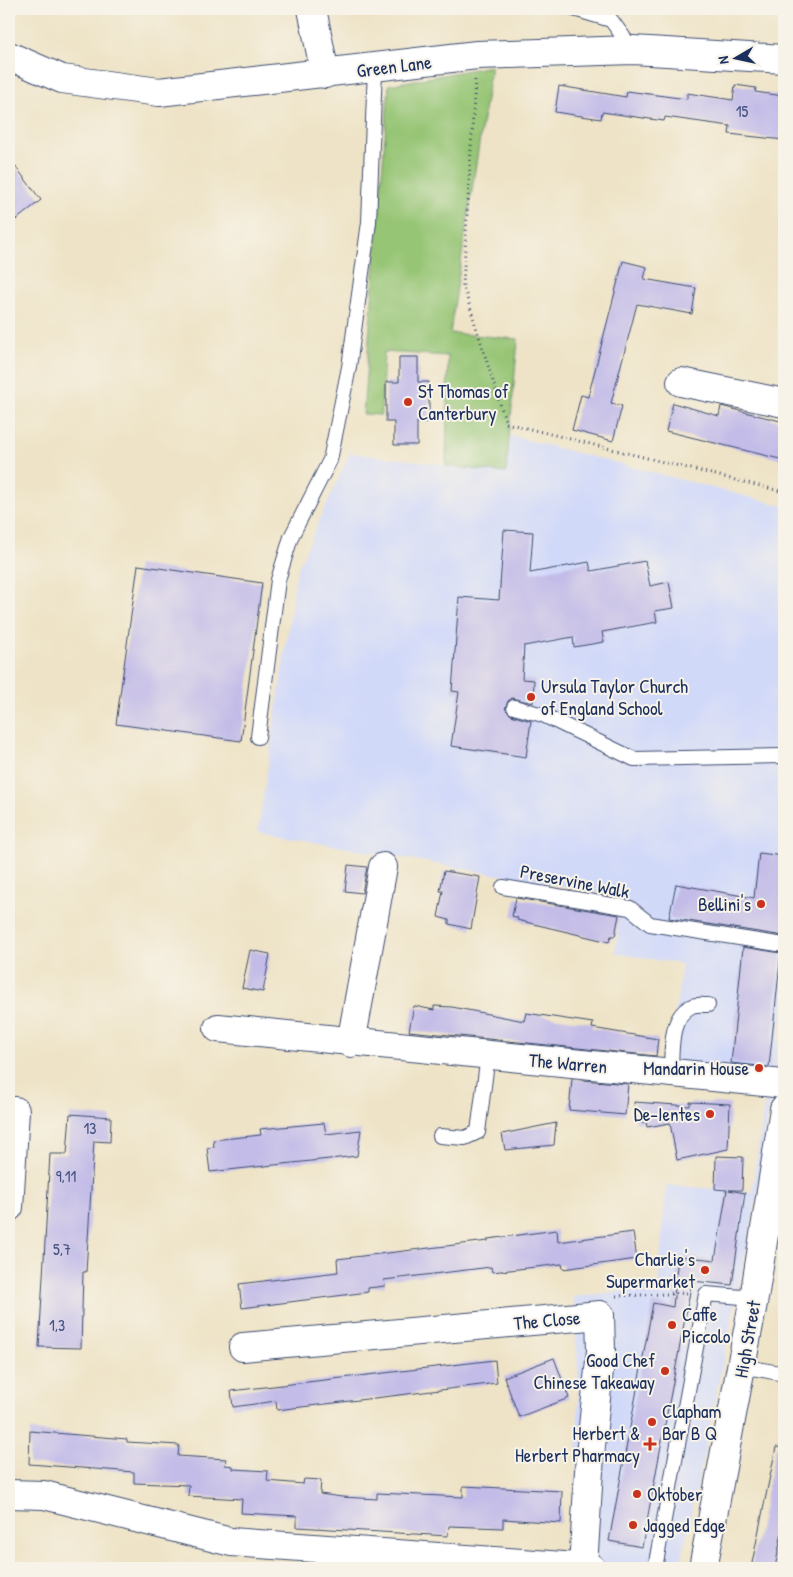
<svg xmlns="http://www.w3.org/2000/svg" width="793" height="1577" font-family="'Patrick Hand',sans-serif">
<style>
.built{fill:#d1d9f9}
.green{fill:#96c575;stroke:#587a6a}
.building{fill:#c3bce8}
.lines{fill:none;stroke-linecap:round;stroke-linejoin:round}
.service-casing{stroke:#3b4a6e;stroke-width:16}
.minor-casing{stroke:#3b4a6e;stroke-width:30}
.tertiary-casing{stroke:#3b4a6e;stroke-width:30}
.path{stroke:#3b4a6e;stroke-width:3;stroke-dasharray:1 4;stroke-linecap:butt}
.service{stroke:#fff;stroke-width:14}
.minor{stroke:#fff;stroke-width:28}
.tertiary{stroke:#fff;stroke-width:28}
.poi-dot{fill:#c8321e;stroke:#f7f3e8;stroke-width:2}
.labels{text-anchor:middle;dominant-baseline:central;stroke-width:4;stroke-linejoin:round;paint-order:stroke}
.number-label{font-size:16px;fill:#455280}
.street-label{font-size:19px;fill:#1b2f5e;stroke:#f7f3e8}
.poi-label{font-size:19px;fill:#1b2f5e;stroke:#f7f3e8;text-anchor:start}
</style>
<rect width="100%" height="100%" fill="#f7f3e8"/>
<filter id="ink" filterUnits="userSpaceOnUse"><feTurbulence type="fractalNoise" baseFrequency=".02" numOctaves="2"/><feDisplacementMap in="SourceGraphic" scale="10" xChannelSelector="R" yChannelSelector="G"/><feConvolveMatrix kernelMatrix="1 2 1 2 8 2 1 2 1" color-interpolation-filters="sRGB"/></filter>
<filter id="wash" filterUnits="userSpaceOnUse"><feTurbulence type="fractalNoise" baseFrequency=".0096" numOctaves="4" result="noise"/><feDisplacementMap in="SourceGraphic" scale="20" xChannelSelector="R" yChannelSelector="G"/><feGaussianBlur stdDeviation="1.12" result="paint"/><feColorMatrix in="noise" values="0 0 0 0 0 0 0 0 0 0 0 0 0 0 0 0 0 1.4 0 .05"/><feComposite in="paint" operator="in"/></filter>
<g filter="url(#wash)">
<rect width="100%" height="100%" fill="#eee3c6"/>
<!-- built -->
<path class="built" d="M511 436 784 506V1000L756 1202 680 1568H574L579 1381 573 1297 658 1287 666 1185 752 1192 767 1086 667 1076 682 964 615 953 622 897 258 832 297 570 350 453 505 472Z"/>
<!-- green -->
<path class="green" d="M491 66 450 333 518 339 506 473 446 466 448 356 384 352 381 415 363 414 389 85Z"/>
<g id="blocks">
<!-- building -->
<path class="building" d="M735 85 756 88 755 92 784 96V140L729 134 730 126 665 117 664 121 602 112 601 119 555 112 559 86 626 97 627 91 687 99V93L733 100Z
M9 158 41 200 16 220 9 210Z
M623 261 647 267 644 279 696 288 692 314 637 304 611 403 622 406 613 441 572 430 581 395 588 397Z
M399 357H418V382H429V422H417V445H394V422H386V382H399Z
M673 403 719 416 721 406 784 422V460L666 431Z
M504 530 533 532 530 573 589 562 591 571 645 561 650 586 669 582 674 608 655 611 657 622 602 632 604 642 574 647 573 637 524 646 522 679 534 680 533 703 512 698 508 701 505 709 511 715 531 721 526 757 451 746 459 692 452 691 459 597 499 600Z
M138 565 262 583 241 741 116 724Z
M759 853 784 856V936L669 918 676 884 754 898Z
M348 865 367 867 362 893 345 891Z
M444 871 480 877 471 929 449 924V920L438 917 443 891H440Z
M516 898 619 915 615 936H611L609 942 517 920 518 918 512 916Z
M743 947 781 953 769 1067 731 1063Z
M250 950 270 954 263 992 242 988Z
M414 1006 434 1010V1006L452 1007 524 1021 526 1013 593 1023 592 1028 658 1039 656 1056 409 1031Z
M572 1079 628 1084 625 1115 569 1110Z
M634 1102 690 1106V1102L730 1104 728 1149 677 1160 670 1123 647 1127 646 1122 636 1123Z
M70 1114 111 1117 110 1142 94 1141 86 1272H83L81 1348 39 1347 50 1154H67Z
M324 1123 326 1134 361 1130 357 1156 210 1172 207 1148 214 1147 213 1140 261 1135 260 1129Z
M556 1123 554 1145 505 1150 502 1134Z
M716 1156 743 1157 742 1190H729L745 1193 732 1285 692 1281 642 1547 609 1541 653 1303 673 1307 678 1256 715 1260 727 1190 715 1189Z
M557 1230 558 1242 633 1232 637 1259 563 1269 562 1264 492 1272 491 1267 384 1280 385 1286 368 1288V1292L242 1308 239 1284 338 1272 337 1259 488 1241V1239Z
M554 1358 569 1398 519 1417 504 1377Z
M495 1360 497 1383 277 1410 276 1401 233 1407 231 1391Z
M30 1431 127 1439V1442L179 1445 178 1456 226 1459 225 1465 233 1466V1469L268 1471 267 1481 303 1484 304 1479 321 1480 320 1494 342 1497 377 1499V1493L463 1497V1486L562 1491 561 1523 503 1519V1528L449 1526 448 1536 297 1527V1516L241 1513 242 1499 188 1496 189 1485 134 1483V1472L29 1464Z
M776 1447 784 1448V1533L782 1532 775 1568H751Z"/>
</g>
</g>
<g filter="url(#ink)">
<use href="#blocks" fill-opacity="0" stroke="#3b4a6e" stroke-width="1"/>
<g class="lines">
<!-- service casing -->
<g class="service-casing">
<path id="service" d="M574 9 611 20 633 50
M514 707 543 715 634 759 784 756
M258 737 278 580 291 537 330 460 349 367 369 222 375 68
M503 887 630 908 650 924 784 945
M671 1072C672 1051 669 1016 692 1006 696 1004 704 1005 708 1005
M440 1136 465 1138 478 1132 488 1055
M742 1366 784 1374
M655 1568 706 1294 754 1298"/>
</g>
<!-- minor casing -->
<g class="minor-casing">
<path id="minor" d="M312 9 325 74
M9 56 62 79 159 92 477 55 633 50 784 59
M681 382 784 403
M218 1028 784 1084
M351 1043 383 867
M9 1207 15 1111
M243 1347 600 1315 601 1351 590 1455 583 1567
M9 1494 44 1495 231 1542 591 1568"/>
</g>
<!-- tertiary casing -->
<g class="tertiary-casing">
<path id="tertiary" d="M703 1568 754 1298 784 1109"/>
</g>
<!-- path -->
<path class="path" d="M475 80 463 285 506 423 784 492
M616 1296 688 1293"/>
<!-- service -->
<use href="#service" class="service"/>
<!-- minor -->
<use href="#minor" class="minor"/>
<!-- tertiary -->
<use href="#tertiary" class="tertiary"/>
</g>
</g>
<!-- markers -->
<g class="poi-dot">
<circle cx="408" cy="402" r="5"/>
<circle cx="531" cy="697" r="5"/>
<circle cx="761" cy="904" r="5"/>
<circle cx="759" cy="1068" r="5"/>
<circle cx="710" cy="1114" r="5"/>
<circle cx="705" cy="1270" r="5"/>
<circle cx="672" cy="1325" r="5"/>
<circle cx="665" cy="1371" r="5"/>
<circle cx="652" cy="1422" r="5"/>
<path d="M647.5 1436.5h5v5h5v5h-5v5h-5v-5h-5v-5h5z"/>
<circle cx="637" cy="1494" r="5"/>
<circle cx="633" cy="1525" r="5"/>
</g>
<g class="labels">
<!-- number labels -->
<g class="number-label">
<text x="742" y="111">15</text>
<text x="90" y="1128">13</text>
<text x="66" y="1176">9,11</text>
<text x="62" y="1249">5,7</text>
<text x="57" y="1325">1,3</text>
</g>
<!-- street labels -->
<g class="street-label">
<text transform="translate(394 66) rotate(-7)">Green Lane</text>
<text transform="translate(575 881) rotate(11)">Preservine Walk</text>
<text transform="translate(568 1063) rotate(5)">The Warren</text>
<text transform="translate(547 1320) rotate(-5)">The Close</text>
<text transform="translate(747 1339) rotate(-80)">High Street</text>
</g>
<!-- poi labels -->
<g class="poi-label">
<text x="418" y="391">St Thomas of<tspan x="418" dy="22">Canterbury</tspan></text>
<text x="541" y="686">Ursula Taylor Church<tspan x="541" dy="22">of England School</tspan></text>
<text x="751" y="904" text-anchor="end">Bellini's</text>
<text x="749" y="1068" text-anchor="end">Mandarin House</text>
<text x="700" y="1114" text-anchor="end">De-Ientes</text>
<text x="695" y="1259" text-anchor="end">Charlie's<tspan x="695" dy="22">Supermarket</tspan></text>
<text x="682" y="1314">Caffe<tspan x="682" dy="22">Piccolo</tspan></text>
<text x="655" y="1360" text-anchor="end">Good Chef<tspan x="655" dy="22">Chinese Takeaway</tspan></text>
<text x="662" y="1411">Clapham<tspan x="662" dy="22">Bar B Q</tspan></text>
<text x="640" y="1433" text-anchor="end">Herbert &amp;<tspan x="640" dy="22">Herbert Pharmacy</tspan></text>
<text x="647" y="1494">Oktober</text>
<text x="643" y="1525">Jagged Edge</text>
</g>
</g>
<!-- margin -->
<rect width="793" height="1577" fill="none" stroke="#f7f3e8" stroke-width="30"/>
<!-- north arrow -->
<g transform="translate(736 58) rotate(261)" stroke="#f7f3e8" stroke-width="4" paint-order="stroke">
<path d="M0-4L9 19L0 12L-9 19Z" fill="#1b2f5e"/>
<text y="-8" font-size="14" font-weight="bold" text-anchor="middle" fill="#1b2f5e">N</text>
</g>
</svg>
